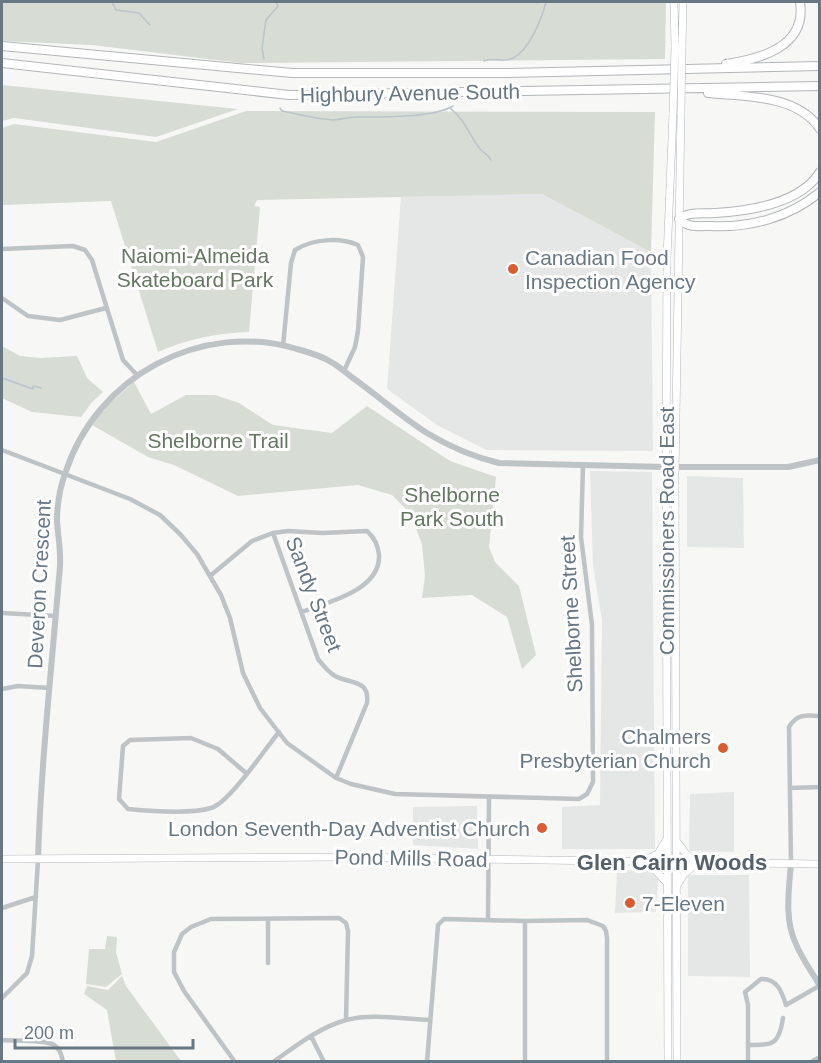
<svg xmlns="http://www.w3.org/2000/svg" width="821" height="1063" font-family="Helvetica,sans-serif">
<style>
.built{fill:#e5e6e6}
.green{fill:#d7dcd4}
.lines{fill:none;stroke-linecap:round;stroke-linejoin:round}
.stream{stroke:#bac4c9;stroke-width:1.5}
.secondary-casing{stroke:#b3b8bd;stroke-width:8}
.motorway-casing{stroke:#b2b6b9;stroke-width:10}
.minor{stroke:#bec3c6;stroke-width:4.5}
.tertiary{stroke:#bec3c6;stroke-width:6}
.secondary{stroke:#fff;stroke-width:7}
.motorway{stroke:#fff;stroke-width:8}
.secondary-bridge-casing{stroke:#b3b8bd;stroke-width:8;stroke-linecap:butt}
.secondary-bridge{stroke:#fff;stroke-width:7}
.poi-dot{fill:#da5d32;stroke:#fff;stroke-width:2}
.labels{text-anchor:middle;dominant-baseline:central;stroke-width:6;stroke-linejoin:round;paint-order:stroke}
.street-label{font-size:21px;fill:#687784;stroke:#fff}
.park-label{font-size:21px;fill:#667763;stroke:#fff}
.poi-label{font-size:21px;fill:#687784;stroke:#fff;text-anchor:start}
.neighbourhood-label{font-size:22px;font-weight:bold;fill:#55606a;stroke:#fff}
</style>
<rect width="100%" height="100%" fill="#f7f7f5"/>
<!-- built -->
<path class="built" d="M542 194 651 252 653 451 486 450 437 425 387 389 401 197Z
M590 471 652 472 655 849H562V807L600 805 602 620 593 566Z
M687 476 743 478 744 548 687 547Z
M734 792V852L689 851 690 794Z
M477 806 478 849 413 845V807Z
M617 870 649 871 658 879 656 912 615 913Z
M688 875H749L750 977 688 976Z"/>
<!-- green -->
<path class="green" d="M2 2H666L665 59 241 63 92 45 2 41Z
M2 85 238 109 156 137 14 118 2 121Z
M246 111 655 112 651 252 542 194 257 200 254 206 260 207 249 332C218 333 187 339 158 352L111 201 2 205V128L14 124 156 142Z
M2 346 20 356 41 358 77 356 87 378 103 392 92 402 81 417 32 412 2 398Z
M134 382 151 414 186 395H215L239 403 273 425 332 433 367 406 450 461 496 477 489 547 495 562 519 586 536 655 522 669 507 617 472 595 422 598 425 576 422 544 410 513 392 495 358 485 238 496 174 465 148 457 92 425 108 405Z
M107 936 117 937 116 952 122 974 106 987 86 984 89 949H105Z
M122 976 126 986 181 1061H116L107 1010 84 994 87 986 108 990Z"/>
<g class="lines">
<!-- stream -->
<path class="stream" d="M112 2 116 10 139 13 150 25
M264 59 262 48 266 20 278 6 276 2
M484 61C493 57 504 63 513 58 529 51 542 18 546 2
M280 108 282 111C298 114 316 119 333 120 340 120 348 117 356 117 380 117 433 118 453 106
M450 108C467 122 468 134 481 150 485 154 488 154 491 160
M2 378 33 389V386L41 388"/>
<!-- secondary casing -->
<g class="secondary-casing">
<path id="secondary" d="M674 2 675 47
M682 47 683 2
M678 843 686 854 698 862
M2 859 347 857 820 864
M645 860 658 854 666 840
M645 863 656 871 667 883
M678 884 684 874 698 862
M668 1062 666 467 667 258 673 113
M677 1062 675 475 681 112"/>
</g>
<!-- motorway casing -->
<g class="motorway-casing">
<path id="motorway" d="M2 46 292 73H506L820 66
M2 63 289 95 820 86
M726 64C760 59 807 47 800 2
M708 93C745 97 797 94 820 129
M820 172C800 204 749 211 715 213 702 214 689 211 679 219 688 228 698 226 710 226 749 228 789 218 820 192"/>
</g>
<!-- minor -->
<path class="minor" d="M2 249 73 246 85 250 92 260 123 360 137 375
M2 298 28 316 60 320 106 308
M283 346 291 263 295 250C312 239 339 237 358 245L363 257 358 331 355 347 344 371
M2 450 130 499 160 515 180 534 197 554 221 595 230 618 243 673 260 708 287 743 336 778 351 784 395 794 579 799 587 794 593 782 592 625 581 537 583 465
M273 533 318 659C323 665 328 672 335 676 350 684 370 679 367 703L336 778
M210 576 252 541 273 533 288 531 322 533 367 531C375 538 378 545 379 555 381 590 328 602 302 612
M2 613 56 616
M2 689 18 686 50 688
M246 773 218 749 191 738 130 740 123 746 119 799 128 809C149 811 192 814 211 808 229 803 265 749 279 732
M790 788 820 787
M791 863 789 727C797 714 805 715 820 716
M2 908 36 897
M268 919V963
M488 920 489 797
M2 998 27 973 32 956 38 860
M311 1036 324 1062
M2 1040C14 1041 44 1039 54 1045 59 1048 62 1056 63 1062
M748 1045C773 1045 779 1045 783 1018
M235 1062 184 991 174 972V952L182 934 191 927 211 919 339 918 346 923 348 931 346 1020
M273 1062C296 1046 318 1028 346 1020 372 1013 403 1019 430 1020
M427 1062 438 925 444 919 525 921 587 920 603 926 606 931 607 938V1062
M525 1062V921
M748 1062V1005L745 992 761 979C777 978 782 992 786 1005L819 986
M811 1062 820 1057"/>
<!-- tertiary -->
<path class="tertiary" d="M38 860C41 762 52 664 60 566 61 551 58 536 57 521 57 504 60 487 66 471 97 377 200 320 297 349 308 352 322 356 331 362 339 366 346 373 353 378 378 396 402 417 427 433 450 447 474 457 499 463L666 467H788L820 460
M791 863C789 889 784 920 796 944 802 959 812 972 820 986"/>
<!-- secondary -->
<use href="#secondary" class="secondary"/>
<!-- motorway -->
<use href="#motorway" class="motorway"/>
<!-- secondary-bridge casing -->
<g class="secondary-bridge-casing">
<path id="secondary-bridge" d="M681 112 682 47
M673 113 675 47"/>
</g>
<!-- secondary-bridge -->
<use href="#secondary-bridge" class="secondary-bridge"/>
</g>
<!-- markers -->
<g class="poi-dot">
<circle cx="513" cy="269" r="6"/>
<circle cx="723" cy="748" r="6"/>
<circle cx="542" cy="828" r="6"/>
<circle cx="630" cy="903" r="6"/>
</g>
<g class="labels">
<!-- street labels -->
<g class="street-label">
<text transform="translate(410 93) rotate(-1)">Highbury Avenue South</text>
<text transform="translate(666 531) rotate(-90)">Commissioners Road East</text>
<text transform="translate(39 584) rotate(-87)">Deveron Crescent</text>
<text transform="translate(314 594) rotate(69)">Sandy Street</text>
<text transform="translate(571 614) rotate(-93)">Shelborne Street</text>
<text transform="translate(411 858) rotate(1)">Pond Mills Road</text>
</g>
<!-- park labels -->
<g class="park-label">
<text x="195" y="255">Naiomi-Almeida<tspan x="195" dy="24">Skateboard Park</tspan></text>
<text x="218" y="440">Shelborne Trail</text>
<text x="452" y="494">Shelborne<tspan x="452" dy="24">Park South</tspan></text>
</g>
<!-- poi labels -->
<g class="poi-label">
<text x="525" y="257">Canadian Food<tspan x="525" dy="24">Inspection Agency</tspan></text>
<text x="711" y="736" text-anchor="end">Chalmers<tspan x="711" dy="24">Presbyterian Church</tspan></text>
<text x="530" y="828" text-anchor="end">London Seventh-Day Adventist Church</text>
<text x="642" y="903">7-Eleven</text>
</g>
<!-- neighbourhood labels -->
<g class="neighbourhood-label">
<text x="672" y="862">Glen Cairn Woods</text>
</g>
</g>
<!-- border -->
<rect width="821" height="1063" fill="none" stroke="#687784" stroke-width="6"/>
<!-- scale -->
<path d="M15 1039v9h178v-9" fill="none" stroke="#687784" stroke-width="3"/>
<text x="24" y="1039" font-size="18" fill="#687784" stroke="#ffffff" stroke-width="4.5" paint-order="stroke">200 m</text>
</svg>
